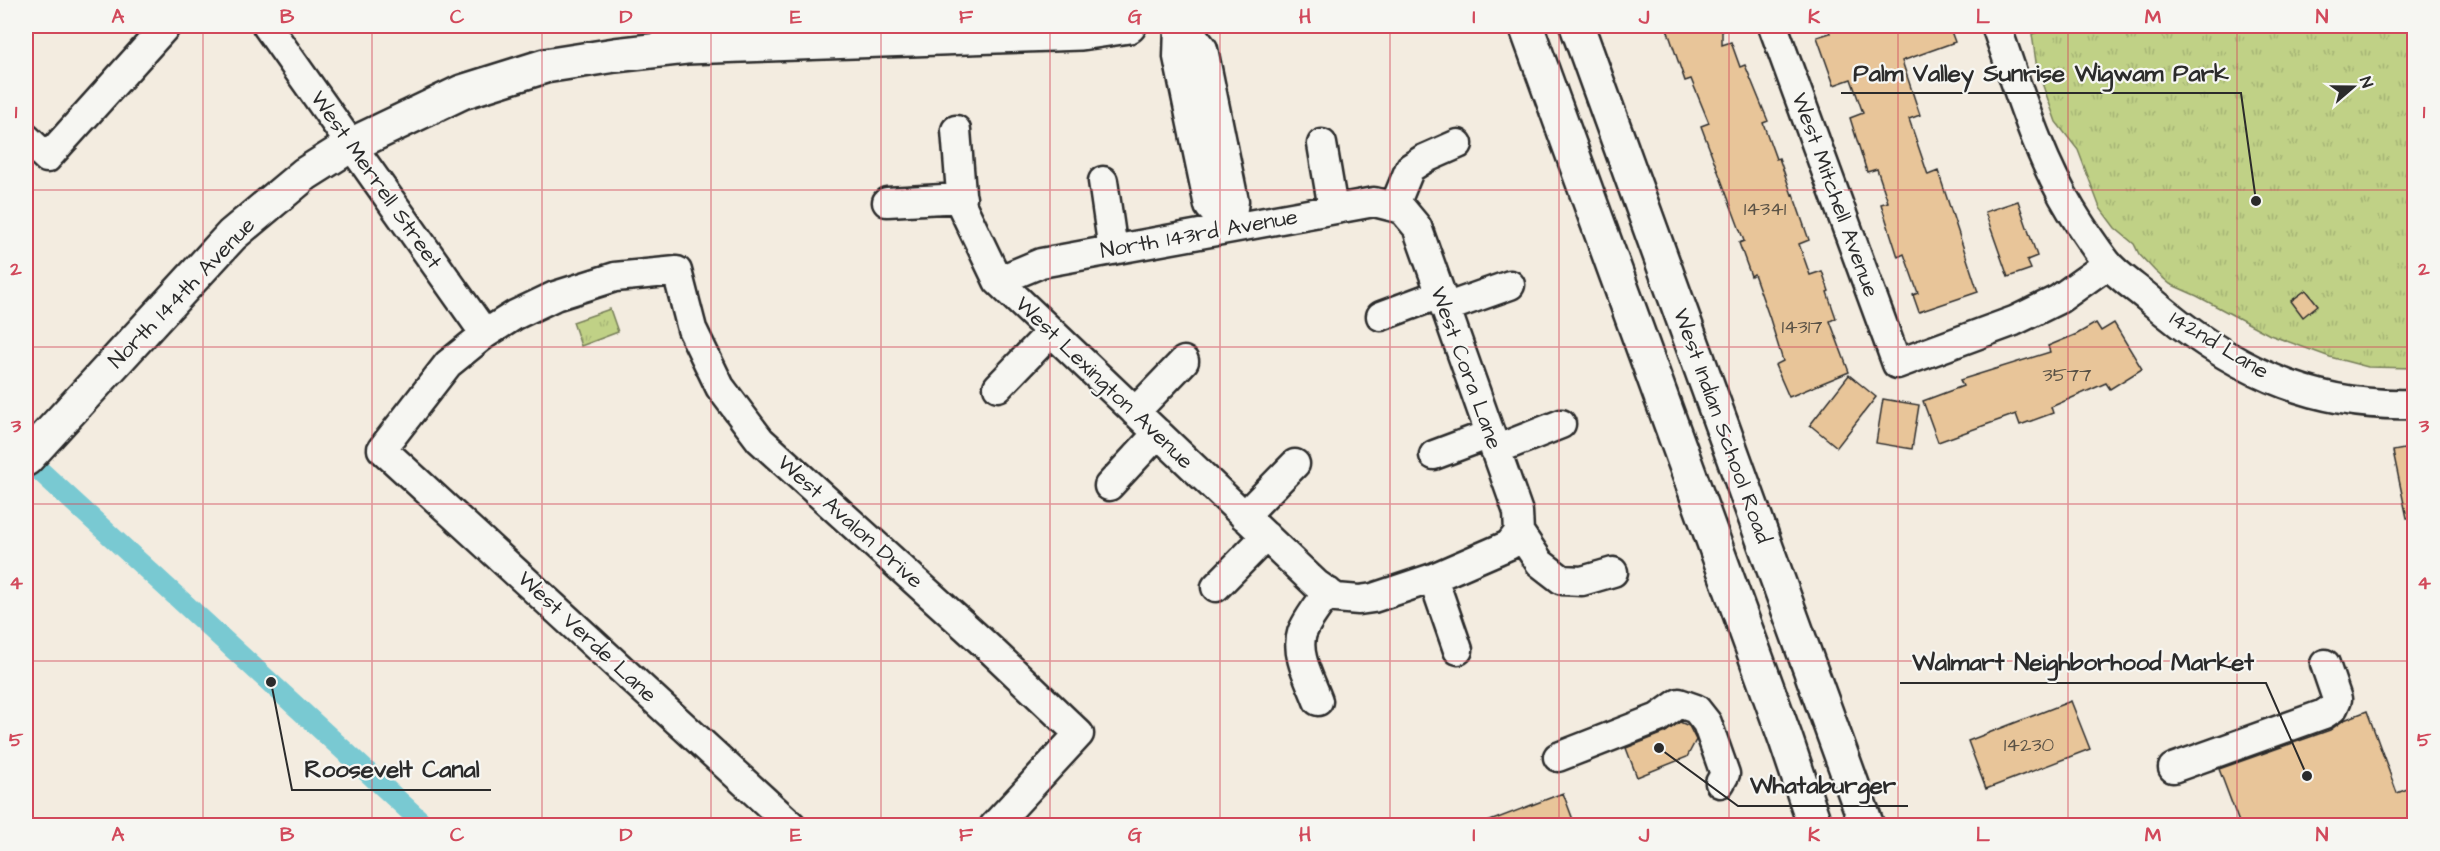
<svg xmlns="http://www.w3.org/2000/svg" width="2440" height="851" font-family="'Architects Daughter',sans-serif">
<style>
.grass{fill:url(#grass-tufts);stroke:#767e58;stroke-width:1.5}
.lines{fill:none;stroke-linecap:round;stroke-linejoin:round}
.canal{stroke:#79c9d2;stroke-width:21}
.building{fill:#e8c599;stroke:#2b2b2b;stroke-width:1.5}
.minor-casing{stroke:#2b2b2b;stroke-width:33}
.major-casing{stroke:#2b2b2b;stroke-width:38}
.minor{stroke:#f6f6f2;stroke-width:28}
.major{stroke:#f6f6f2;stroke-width:33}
.grid{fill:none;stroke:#d1495b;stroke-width:1.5;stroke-opacity:0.55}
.labels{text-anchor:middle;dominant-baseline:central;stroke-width:4.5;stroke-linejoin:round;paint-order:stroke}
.number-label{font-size:20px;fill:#5a5246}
.street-label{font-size:22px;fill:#2b2b2b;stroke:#f6f6f2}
.leader{fill:none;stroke:#2b2b2b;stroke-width:2}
.callout-dot{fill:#2b2b2b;stroke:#f6f6f2;stroke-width:2}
.callout-label{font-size:24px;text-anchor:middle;font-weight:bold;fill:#2b2b2b;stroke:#f6f6f2;stroke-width:4.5;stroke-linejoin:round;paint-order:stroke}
.neatline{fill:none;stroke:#d1495b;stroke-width:2}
.grid-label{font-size:20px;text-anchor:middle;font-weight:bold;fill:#d1495b}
</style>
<defs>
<pattern id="grass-tufts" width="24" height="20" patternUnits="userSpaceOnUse" patternTransform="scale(1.5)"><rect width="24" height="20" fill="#c0d186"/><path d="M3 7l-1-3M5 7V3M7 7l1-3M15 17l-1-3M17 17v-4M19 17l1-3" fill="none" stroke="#a5b474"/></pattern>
</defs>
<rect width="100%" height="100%" fill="#f3ece0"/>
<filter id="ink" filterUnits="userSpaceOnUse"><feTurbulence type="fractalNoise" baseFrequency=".0167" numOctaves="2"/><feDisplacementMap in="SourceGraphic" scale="12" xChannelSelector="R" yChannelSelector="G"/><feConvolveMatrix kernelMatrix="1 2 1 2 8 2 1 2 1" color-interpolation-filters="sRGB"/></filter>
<g filter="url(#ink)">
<!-- grass -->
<path class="grass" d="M2056 26H2414V368L2368 367 2330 357 2270 335 2197 296 2170 284 2155 271 2139 254 2134 244 2115 228 2100 208 2078 150 2056 122 2037 69 2032 34Z
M610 309 618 332 581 346 573 322Z"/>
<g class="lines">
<!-- canal -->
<path class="canal" d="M26 458 426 826"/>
</g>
<!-- building -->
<path class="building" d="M1666 26H1722V45L1731 42 1740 67 1745 65 1768 121 1763 123 1776 159 1779 158 1792 195 1793 194 1809 240 1799 244 1810 275 1822 271 1829 291 1827 292 1836 318 1830 321 1849 372 1789 397 1775 365 1783 361 1770 319 1754 274 1751 276 1739 243 1744 241 1701 126 1709 123 1691 79 1685 81Z
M1827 26H1949L1955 42 1902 61 1920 115 1909 119 1928 175 1938 171 1978 292 1919 312 1913 295 1918 293 1904 254 1898 257 1881 204 1888 202 1877 169 1867 172 1850 118 1863 113 1851 79 1834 85 1817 37 1830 33Z
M2018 201 2037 256 2027 260 2031 269 2008 277 1985 212Z
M2306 290 2318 305 2303 317 2291 301Z
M2096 323 2101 331 2114 323 2142 369 2110 389 2106 383 2051 407 2053 413 2020 425 2016 414 1938 442 1923 401 1963 386 1960 380 2050 352 2048 346 2077 334Z
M1849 375 1876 397 1837 447 1810 425Z
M1883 399 1919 405 1912 449 1876 443Z
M2415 447V518H2407L2393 451Z
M2071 701 2090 749 1986 789 1968 741Z
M2367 711 2397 793 2415 786V825H2240L2219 769 2330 730 2344 720Z
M1680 722 1689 726 1696 740 1687 757 1637 777 1626 748 1664 733Z
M1563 793 1575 825H1483L1482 824Z"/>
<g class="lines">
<!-- minor casing -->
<g class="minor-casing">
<path id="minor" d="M267 26 485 334
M1179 26 1178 57 1209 206 1230 228
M1185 26 1203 49 1234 201 1230 228
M1773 26 1897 364 2014 321 2059 299 2108 264
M1996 26C2018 87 2037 154 2071 210 2082 228 2094 246 2107 263 2118 276 2135 287 2148 298 2226 366 2309 408 2414 404
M956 130 962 206 998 281 1316 584 1336 598 1359 600 1373 598 1433 578 1509 545 1519 532
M26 138 47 158 166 26
M1322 144 1333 209
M1103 181 1113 250
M887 202 962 198
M1394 207 1410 168 1424 159 1458 144
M998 281 1041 263 1374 202 1402 209 1417 227 1518 512 1519 532 1540 563 1562 580 1582 581 1613 572
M1445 308 1510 285
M1381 316 1440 294
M998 387 1051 332
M1135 412 1184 361
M1495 450 1561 424
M1434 455 1490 434
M1109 486 1158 433
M1244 516 1295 464
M1433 578 1458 650
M1216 587 1266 536
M1318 701C1311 681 1295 655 1302 633 1307 619 1320 604 1328 592
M1558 757 1658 718 1679 703 1696 709 1707 723 1725 774 1720 783
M2173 768 2324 714 2333 708 2337 699 2325 664
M792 826 382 449 448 364 485 334 515 315 555 296 615 277 677 271 692 329 720 387 760 440 990 649 1079 734 994 826"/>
</g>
<!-- major casing -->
<g class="major-casing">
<path id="major" d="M1526 26 1786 740 1815 826
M1577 26 1867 826
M26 459 232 235 305 174 351 145 462 92 545 66 615 55 686 47 1081 33 1129 26"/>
</g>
<!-- minor -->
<use href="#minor" class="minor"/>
<!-- major -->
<use href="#major" class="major"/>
</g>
</g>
<!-- grid -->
<path class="grid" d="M203 26V826M372 26V826M542 26V826M711 26V826M881 26V826M1050 26V826M1220 26V826M1390 26V826M1559 26V826M1729 26V826M1898 26V826M2068 26V826M2237 26V826M26 190H2414M26 347H2414M26 504H2414M26 661H2414"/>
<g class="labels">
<!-- number labels -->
<g class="number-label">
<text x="1765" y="209">14341</text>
<text x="1802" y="327">14317</text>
<text x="2067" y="375">3577</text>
<text x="2029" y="745">14230</text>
</g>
<!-- street labels -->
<g class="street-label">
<text transform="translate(376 180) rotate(55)">West Merrell Street</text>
<text transform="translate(1835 195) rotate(70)">West Mitchell Avenue</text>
<text transform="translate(1199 234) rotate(-10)">North 143rd Avenue</text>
<text transform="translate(182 293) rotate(-46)">North 144th Avenue</text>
<text transform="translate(2219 345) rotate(31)">142nd Lane</text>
<text transform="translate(1466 368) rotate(70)">West Cora Lane</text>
<text transform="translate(1104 383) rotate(44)">West Lexington Avenue</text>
<text transform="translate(1722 426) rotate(70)">West Indian School Road</text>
<text transform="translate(850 522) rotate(42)">West Avalon Drive</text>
<text transform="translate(587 637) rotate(43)">West Verde Lane</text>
</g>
</g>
<!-- callouts -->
<path class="leader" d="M2256 201L2241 93H1841M2307 776L2266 683H1900M271 682L292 790H491M1659 748L1738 806H1908"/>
<g class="callout-dot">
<circle cx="2256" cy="201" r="6"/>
<circle cx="2307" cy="776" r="6"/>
<circle cx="271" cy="682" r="6"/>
<circle cx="1659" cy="748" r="6"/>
</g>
<g class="callout-label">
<text x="2041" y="81">Palm Valley Sunrise Wigwam Park</text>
<text x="2083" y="670">Walmart Neighborhood Market</text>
<text x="392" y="777">Roosevelt Canal</text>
<text x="1823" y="793">Whataburger</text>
</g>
<!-- margin -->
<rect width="2440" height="851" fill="none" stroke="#f6f6f2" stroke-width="66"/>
<!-- north arrow -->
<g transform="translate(2353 87) rotate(70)" stroke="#f6f6f2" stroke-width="4.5" paint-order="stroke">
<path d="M0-4.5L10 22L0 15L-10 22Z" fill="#2b2b2b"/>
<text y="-9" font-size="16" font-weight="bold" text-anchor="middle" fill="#2b2b2b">N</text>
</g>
<rect x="33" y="33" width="2374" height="785" class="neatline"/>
<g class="grid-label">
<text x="118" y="23">A</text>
<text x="287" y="23">B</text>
<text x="457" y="23">C</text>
<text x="626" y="23">D</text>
<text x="796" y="23">E</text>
<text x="966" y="23">F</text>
<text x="1135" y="23">G</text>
<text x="1305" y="23">H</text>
<text x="1474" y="23">I</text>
<text x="1644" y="23">J</text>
<text x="1814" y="23">K</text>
<text x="1983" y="23">L</text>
<text x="2153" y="23">M</text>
<text x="2322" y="23">N</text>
<text x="16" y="118">1</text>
<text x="2424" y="118">1</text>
<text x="16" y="275">2</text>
<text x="2424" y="275">2</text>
<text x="16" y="432">3</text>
<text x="2424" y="432">3</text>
<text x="16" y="589">4</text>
<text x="2424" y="589">4</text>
<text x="16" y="746">5</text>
<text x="2424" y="746">5</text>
<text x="118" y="841">A</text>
<text x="287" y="841">B</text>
<text x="457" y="841">C</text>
<text x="626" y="841">D</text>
<text x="796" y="841">E</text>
<text x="966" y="841">F</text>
<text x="1135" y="841">G</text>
<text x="1305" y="841">H</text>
<text x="1474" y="841">I</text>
<text x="1644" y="841">J</text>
<text x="1814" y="841">K</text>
<text x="1983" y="841">L</text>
<text x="2153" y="841">M</text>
<text x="2322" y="841">N</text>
</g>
</svg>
